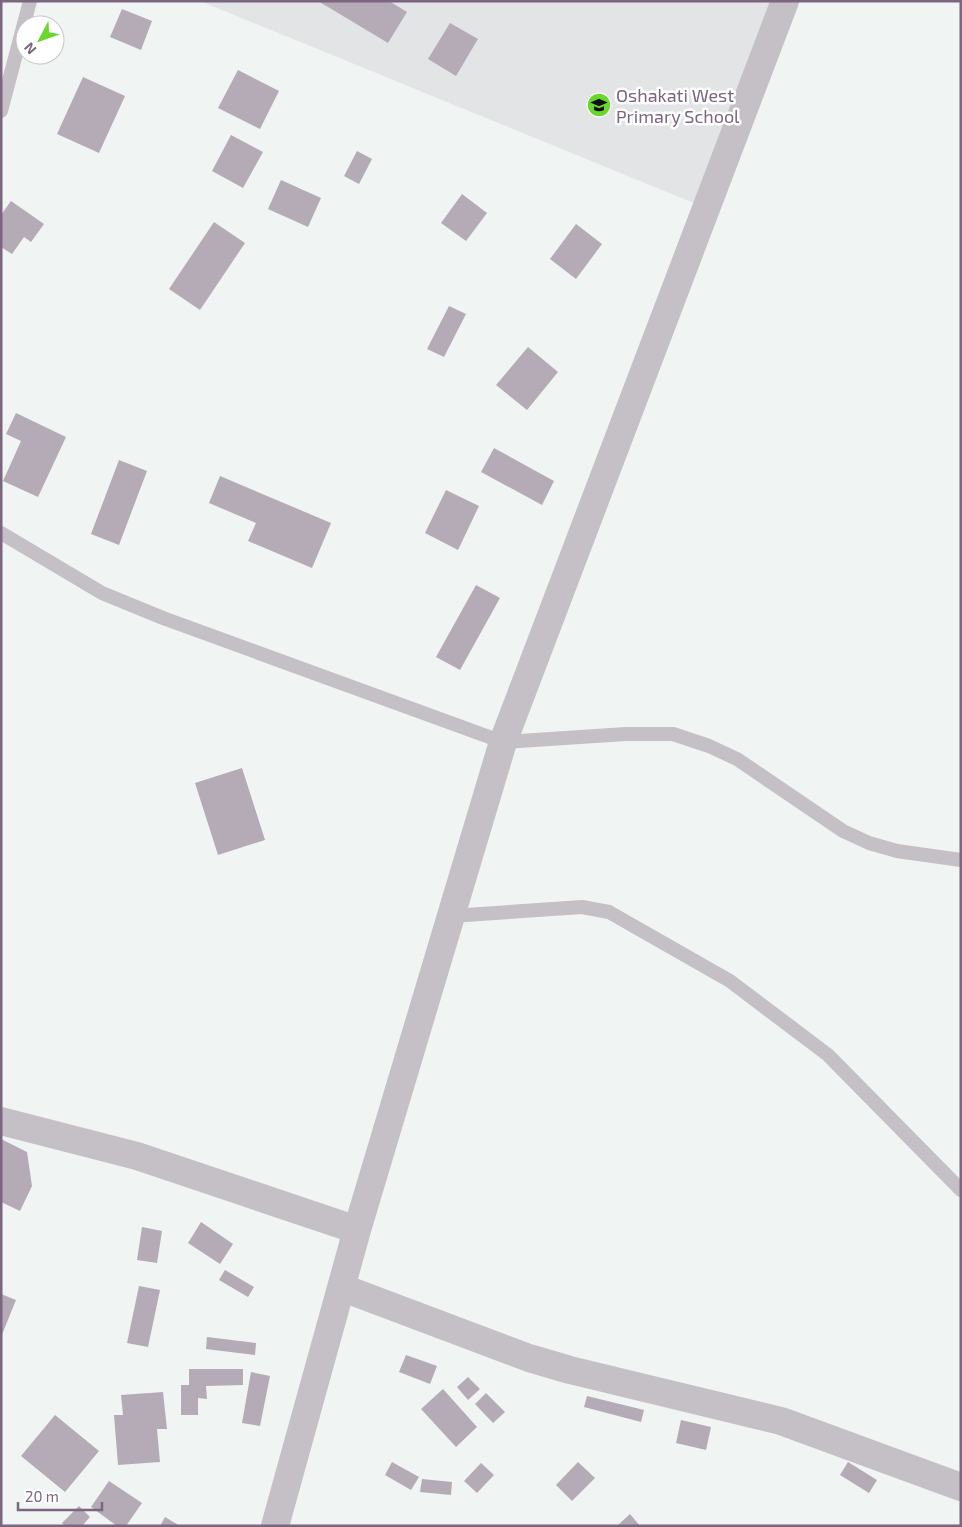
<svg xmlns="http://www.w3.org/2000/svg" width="962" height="1527" font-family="'Exo 2',sans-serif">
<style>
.built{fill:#e3e4e5}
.building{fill:#b4abb6}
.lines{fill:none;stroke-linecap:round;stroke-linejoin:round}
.lane{stroke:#c5bfc6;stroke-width:14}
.street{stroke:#c5bfc6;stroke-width:28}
.labels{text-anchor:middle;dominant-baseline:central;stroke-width:5;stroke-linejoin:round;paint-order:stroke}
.poi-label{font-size:18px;fill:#7c657f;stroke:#fff;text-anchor:start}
</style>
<rect width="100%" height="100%" fill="#f0f4f2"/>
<!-- built -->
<path class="built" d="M200 1H785L706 208Z"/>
<!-- building -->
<path class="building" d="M318 1H389L407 12 388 43Z
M122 9 152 21 141 50 110 37Z
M450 23 478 39 456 76 428 59Z
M238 70 279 91 260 129 218 108Z
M83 77 125 96 99 153 57 134Z
M231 135 263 152 243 188 212 171Z
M357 151 372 159 359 184 344 176Z
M281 180 321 198 308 227 268 209Z
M462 194 487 213 466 241 441 223Z
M11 201 44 224 31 242 24 237 12 254 1 247V215Z
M214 222 245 243 200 310 169 289Z
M576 224 602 244 576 279 550 259Z
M449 306 466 314 444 357 427 349Z
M528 347 558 372 527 410 496 385Z
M16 413 66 437 38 497 3 481 21 441 6 434Z
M494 448 554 481 542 505 481 472Z
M119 460 147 471 119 545 91 534Z
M220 476 331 523 312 568 248 541 256 523 209 503Z
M446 490 479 506 458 550 425 533Z
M476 585 500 598 460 670 436 657Z
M242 768 265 840 218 855 195 783Z
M1 1139 27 1152 32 1186 20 1211 1 1202Z
M201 1222 233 1244 220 1264 188 1243Z
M142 1227 162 1231 157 1263 137 1260Z
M225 1270 254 1287 248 1297 219 1280Z
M139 1286 160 1290 148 1347 127 1343Z
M1 1294 16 1300 1 1337Z
M207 1337 256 1343 255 1355 206 1349Z
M406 1355 437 1366 430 1384 399 1372Z
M189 1369H243V1385L206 1386 207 1399 198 1398V1415H181V1385H189Z
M251 1372 270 1376 260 1426 242 1423Z
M468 1377 480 1389 468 1400 457 1387Z
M443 1389 477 1427 456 1447 421 1409Z
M163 1392 167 1429H157L160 1462 118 1465 114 1415H123L121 1395Z
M486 1393 505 1412 493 1423 475 1404Z
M587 1396 644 1410 641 1422 584 1407Z
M55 1415 99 1451 65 1492 21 1456Z
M681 1420 711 1427 706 1450 676 1443Z
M392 1462 419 1477 411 1490 385 1475Z
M578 1462 595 1478 572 1501 556 1485Z
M848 1462 877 1480 869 1493 840 1475Z
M481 1463 494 1475 477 1493 464 1481Z
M422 1479 452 1482 451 1495 420 1492Z
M109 1481 142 1503 126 1526H117L91 1507Z
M79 1506 90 1517 82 1526H65L62 1523Z
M630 1514 640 1526H617Z
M165 1517 180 1526H160Z"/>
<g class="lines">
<!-- lane -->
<path class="lane" d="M1 111 30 1
M1 533 102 593 163 618 503 742 626 734H673L709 746 737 759 843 831 869 843 897 851 961 860
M451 916 582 907 609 912 730 981 828 1055 961 1190"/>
<!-- street -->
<path class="street" d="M1 1121 137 1156 357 1230
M343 1288 529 1358 570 1370 781 1421 961 1487
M275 1526 357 1230 503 742 785 1"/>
</g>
<!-- icons -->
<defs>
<g id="school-disc" transform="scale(1.25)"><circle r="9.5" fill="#69d72d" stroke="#fff"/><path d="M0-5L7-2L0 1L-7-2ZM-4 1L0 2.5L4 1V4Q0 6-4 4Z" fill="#111"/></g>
</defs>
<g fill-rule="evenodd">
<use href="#school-disc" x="599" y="105"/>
</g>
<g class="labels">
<!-- poi labels -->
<g class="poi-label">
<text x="616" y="95">Oshakati West<tspan x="616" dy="21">Primary School</tspan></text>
</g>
</g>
<!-- border -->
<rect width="962" height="1527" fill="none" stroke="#7c657f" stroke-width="5"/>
<!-- north arrow -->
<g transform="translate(40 40) rotate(229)"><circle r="24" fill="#ffffff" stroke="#cbc1cc"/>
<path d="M0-4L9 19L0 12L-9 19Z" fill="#69d72d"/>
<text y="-8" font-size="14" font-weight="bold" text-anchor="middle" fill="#7c657f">N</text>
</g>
<!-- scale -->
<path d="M18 1502v8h84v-8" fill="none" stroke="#7c657f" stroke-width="2.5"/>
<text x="25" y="1502" font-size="15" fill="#7c657f" stroke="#ffffff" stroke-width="4" paint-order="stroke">20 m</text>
</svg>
